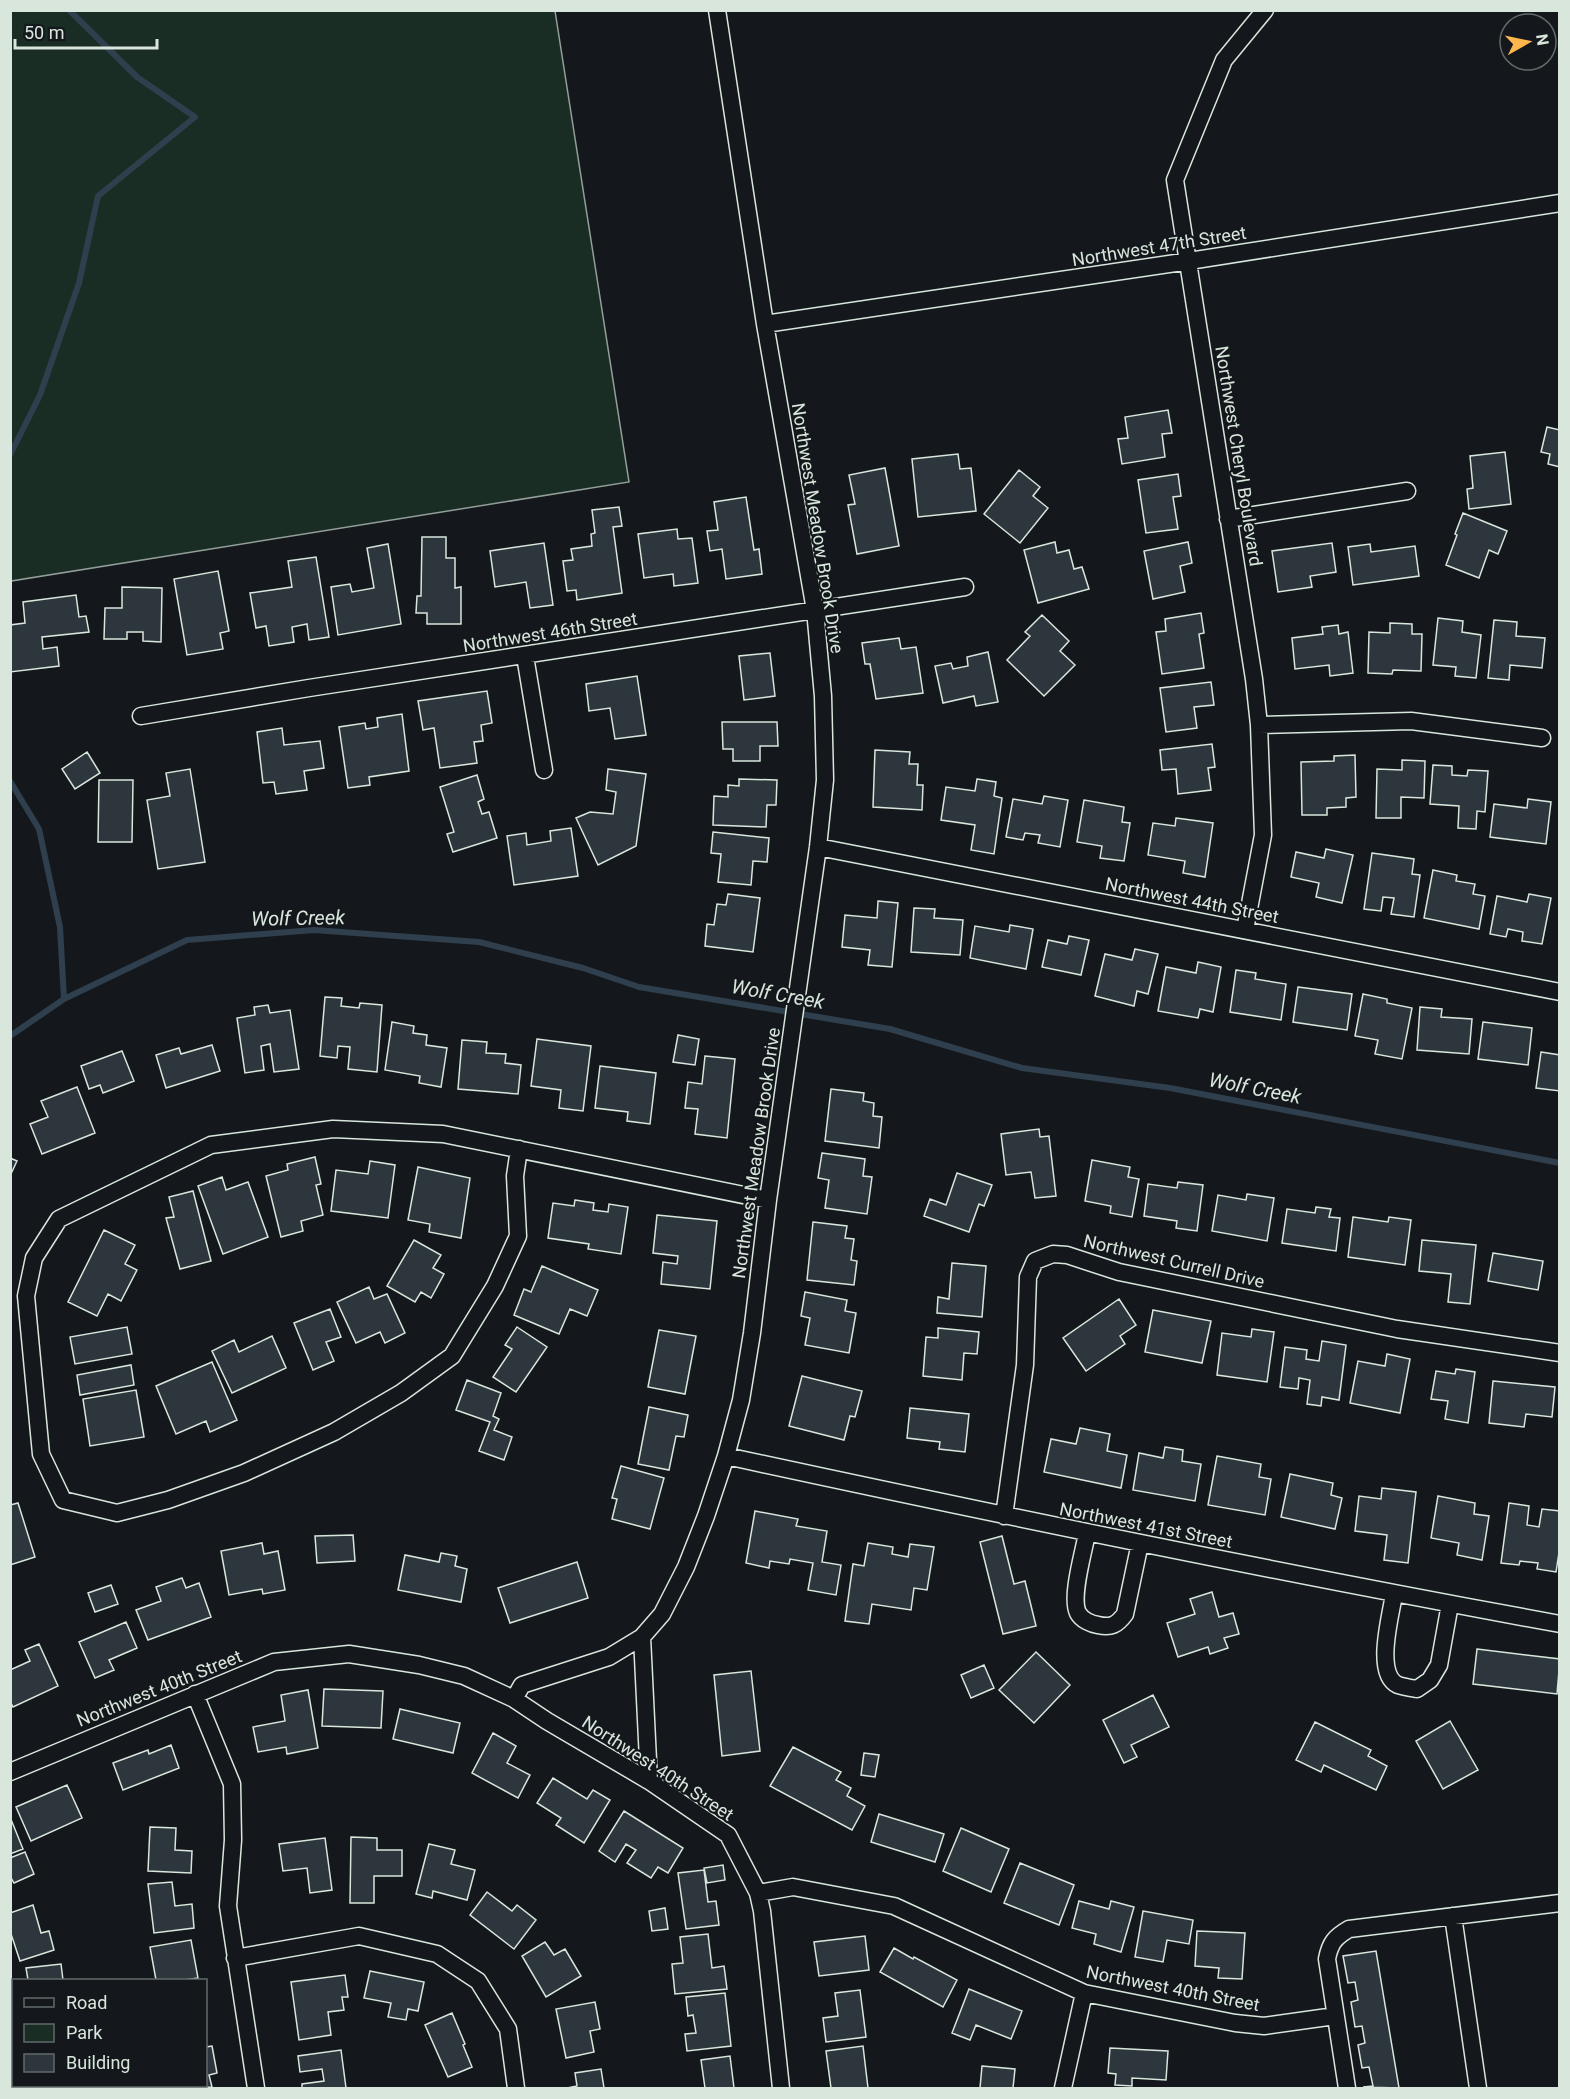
<svg xmlns="http://www.w3.org/2000/svg" width="1570" height="2099" font-family="Roboto,sans-serif">
<style>
.green{fill:#1a2d24;stroke:#939e99;stroke-width:1.5}
.lines{fill:none;stroke-linecap:round;stroke-linejoin:round}
.stream{stroke:#2f3f4d;stroke-width:6}
.building{fill:#2c363c;stroke:#d8e6dc;stroke-width:1.5}
.street-casing{stroke:#d8e6dc;stroke-width:19}
.street{stroke:#14181c;stroke-width:16}
.labels{text-anchor:middle;dominant-baseline:central;stroke-width:4.5;stroke-linejoin:round;paint-order:stroke}
.street-label{font-size:18px;fill:#d8e6dc;stroke:#14181c}
.water-label{font-size:20px;font-style:italic;fill:#d8e6dc;stroke:#14181c}
</style>
<rect width="100%" height="100%" fill="#14181c"/>
<!-- green -->
<path class="green" d="M11 10 555 11 629 482 11 581Z"/>
<g class="lines">
<!-- stream -->
<path class="stream" d="M10 455 40 395 79 283 98 196 195 117 137 77 69 10
M10 781 39 829 60 927 64 999
M10 1036 64 999 187 940 314 930 479 942 583 968 639 987 890 1029 1022 1068 1170 1088 1560 1163"/>
</g>
<!-- building -->
<path class="building" d="M1168 410 1172 433 1162 434 1165 457 1122 464 1118 439 1128 438 1125 417Z
M1547 427 1560 430V467L1548 464 1550 454 1541 452Z
M1505 452 1511 504 1469 509 1467 489 1473 488 1470 456Z
M958 454 960 469 971 468 976 511 918 517 912 459Z
M885 468 899 546 857 554 848 505 855 504 849 475Z
M1019 470 1040 487 1033 496 1048 508 1020 543 984 514Z
M1178 474 1181 496 1173 497 1178 529 1146 533 1138 480Z
M746 497 754 550 759 549 762 574 726 579 722 549 710 551 707 531 718 530 714 502Z
M619 507 622 526 613 527 622 593 577 600 576 590 567 591 563 561 573 560 571 549 592 546 591 534 595 533 592 510Z
M1463 513 1507 531 1498 554 1489 550 1479 578 1446 565 1457 535 1455 534Z
M677 529 678 539 692 538 698 583 674 586 673 574 644 578 638 534Z
M422 537H446V558H455V588L461 587V624H427V613H416L417 596H421Z
M1055 542 1057 553 1069 550 1074 569 1082 567 1089 589 1038 603 1024 550Z
M1188 542 1192 563 1180 566 1185 592 1153 599 1144 551Z
M544 543 553 605 530 608 526 582 495 587 490 551Z
M1332 543 1336 572 1310 576 1312 587 1278 592 1272 551Z
M388 544 401 624 338 635 331 587 350 584 352 592 374 588 367 548Z
M1370 544 1371 552 1415 546 1419 576 1353 585 1348 547Z
M316 557 329 637 309 640 307 624 292 627 294 642 269 646 266 626 256 628 250 593 292 587 288 561Z
M218 571 229 631 220 633 223 649 187 655 174 579Z
M122 587 162 588 161 642 143 641V632H127V639H104L105 608H122Z
M76 595 79 617 86 616 89 632 42 637 43 649 57 647 59 666 10 672V625L25 623 23 602Z
M1201 613 1204 633 1199 634 1204 668 1162 674 1156 632 1166 631 1165 619Z
M1042 615 1069 641 1060 651 1075 665 1044 696 1007 660 1030 636 1025 632Z
M1438 618 1463 621 1462 632 1481 635 1476 678 1455 676 1456 667 1433 665Z
M1494 620 1517 622 1516 636 1545 638 1542 668 1510 665 1509 680 1488 678Z
M1390 623 1412 624V634H1422L1421 671 1393 670 1392 674 1368 673 1369 632 1390 633Z
M1338 625 1339 634 1348 632 1353 673 1330 676 1329 665 1295 669 1292 638 1323 634 1322 627Z
M899 638 901 649 916 647 923 693 876 699 870 664H865L862 643Z
M988 652 998 702 976 706 974 696 943 703 935 666 951 663 953 669 968 666 967 657Z
M770 653 775 696 744 700 739 656Z
M637 676 646 735 615 739 610 708 589 711 586 684Z
M1211 682 1214 705 1194 707 1197 728 1166 732 1160 688Z
M487 691 492 723 481 725 483 741 474 742 477 763 440 768 434 728 423 730 418 701Z
M402 714 409 771 369 777 370 785 348 788 339 727 365 723 366 729 378 727 377 718Z
M722 722H777L778 746H760V761H733V749H723Z
M282 728 284 745 320 741 324 768 304 771 307 790 276 794 274 782 263 783 257 732Z
M1212 744 1215 767 1208 768 1211 790 1178 794 1176 769 1162 770 1160 750Z
M875 750 910 752 909 764H918L917 785H923L922 810 873 807Z
M87 752 100 773 75 789 62 769Z
M1355 755 1356 797 1346 798V807L1327 808V815H1302L1301 762 1334 761V756Z
M1402 760 1425 761 1424 798 1401 797V818H1376L1377 769 1402 770Z
M1433 765 1452 766V775L1467 776 1468 770 1488 771 1485 812 1477 811 1476 829 1458 828 1459 806 1430 804Z
M190 769 205 862 158 869 147 800 170 796 166 773Z
M608 769 646 774 636 846 598 865 576 818 590 812 613 814 616 792 606 790Z
M477 775 484 799 478 802 482 814 489 812 497 838 453 852 447 834 454 832 440 787Z
M739 779 777 780 776 805H767L766 827 713 825 714 796 728 797V785L739 786Z
M977 779 996 782 994 796 1002 798 994 854 971 850 975 825 941 820 946 787 975 791Z
M99 780H133L132 842H98Z
M1044 796 1068 800 1060 847 1038 843 1040 835 1025 833 1023 840 1006 837 1013 799 1042 804Z
M1528 799 1551 802 1546 844 1490 837 1494 804 1527 808Z
M1084 800 1124 807 1122 822 1130 823 1124 861 1100 858 1102 846 1077 842Z
M1176 818 1213 823 1205 877 1183 873 1185 861 1148 855 1153 823 1175 826Z
M571 828 578 876 514 885 507 836 526 833 527 845 551 841 550 831Z
M713 832 769 838 767 862 753 861 751 885 718 882 721 854 711 853Z
M1326 849 1353 855 1342 903 1316 897 1319 883 1291 877 1296 852 1324 858Z
M1372 853 1414 859 1412 874 1420 875 1414 917 1391 914 1394 898 1383 897 1381 911 1364 909Z
M1433 870 1457 875 1456 881 1475 884 1473 894 1485 896 1479 929 1424 918Z
M728 894 760 898 753 952 705 946 707 924 714 925 717 904 726 905Z
M1529 894 1551 898 1542 944 1522 941 1523 932 1508 929 1506 937 1490 934 1497 896 1527 902Z
M878 901 898 903 892 967 868 965 870 950 842 947 845 915 877 918Z
M914 908 935 909 934 918 963 920 960 955 911 952Z
M1010 925 1033 929 1026 969 970 958 975 926 1009 932Z
M1069 936 1089 940 1081 975 1042 967 1048 940 1067 944Z
M1135 949 1158 954 1148 994 1137 991 1134 1006 1095 996 1105 954 1132 960Z
M1198 962 1221 967 1213 1012 1200 1009 1198 1018 1158 1011 1166 967 1196 973Z
M1236 970 1256 973 1255 979 1286 984 1281 1020 1230 1012Z
M1298 987 1352 994 1347 1030 1293 1022Z
M1363 994 1387 999V1003L1412 1008 1402 1059 1375 1054 1378 1040 1355 1036Z
M325 997 342 998 341 1006 359 1008 360 1003 382 1005 377 1072 348 1069 350 1047 338 1046 337 1058 320 1056Z
M268 1005 270 1013 290 1010 299 1069 274 1072 270 1044 261 1046 264 1070 245 1073 237 1018 255 1015 254 1007Z
M1420 1007 1442 1009 1441 1017 1472 1019 1469 1054 1417 1050Z
M392 1022 414 1026 413 1033 427 1035 426 1045 447 1048 441 1087 419 1083 420 1076 385 1070Z
M1483 1022 1532 1028 1528 1065 1478 1059Z
M678 1035 699 1039 695 1065 673 1062Z
M537 1039 591 1046 583 1111 559 1108 561 1090 531 1086Z
M462 1040 487 1042 486 1053 506 1054 505 1063 521 1065 518 1094 458 1089Z
M212 1045 220 1071 166 1088 156 1055 179 1048 181 1054Z
M122 1051 134 1081 103 1093 100 1085 89 1089 81 1066Z
M1541 1052 1560 1055V1091L1536 1088Z
M705 1056 735 1059 727 1138 695 1134 698 1109 685 1108 688 1082 702 1084Z
M600 1066 656 1073 650 1124 627 1121 628 1112 595 1108Z
M77 1087 95 1133 42 1154 30 1124 48 1117 41 1101Z
M831 1089 864 1093 863 1101 874 1103 873 1116 882 1117 879 1148 825 1141Z
M1039 1129 1040 1137 1049 1136 1056 1196 1035 1198 1031 1172 1006 1175 1001 1134Z
M822 1153 865 1159 863 1176 872 1177 867 1214 825 1208 829 1180 818 1178Z
M315 1157 321 1184 316 1185 323 1215 301 1221 303 1231 281 1237 266 1176 288 1170 287 1164Z
M10 1158 17 1161 10 1176Z
M1092 1160 1130 1167 1128 1177 1139 1179 1132 1217 1110 1213 1111 1206 1085 1201Z
M370 1161 395 1165 388 1218 331 1211 336 1170 368 1174Z
M418 1167 470 1178 461 1238 429 1232 430 1224 408 1220Z
M957 1173 992 1185 984 1206 979 1204 969 1232 924 1216 930 1199 946 1205Z
M222 1177 226 1190 248 1182 268 1237 223 1254 198 1186Z
M1178 1182 1203 1185 1197 1231 1176 1228 1177 1221 1144 1216 1148 1184 1177 1188Z
M193 1191 211 1261 180 1269 166 1218 174 1217 169 1197Z
M1247 1194 1274 1198 1267 1241 1212 1231 1218 1195 1246 1200Z
M575 1200 594 1203 593 1210 608 1212 609 1204 628 1207 621 1254 588 1249 589 1244 548 1238 553 1203 574 1206Z
M1316 1207 1331 1209 1329 1217 1340 1218 1336 1251 1282 1243 1287 1209 1315 1213Z
M657 1215 717 1221 710 1289 661 1284 663 1262 677 1264 678 1256 653 1253Z
M1353 1217 1388 1222 1389 1217 1411 1220 1405 1265 1348 1257Z
M813 1222 847 1226 845 1238 854 1239 851 1260 857 1261 854 1285 807 1280Z
M104 1230 135 1245 125 1264 137 1270 121 1301 108 1294 97 1316 68 1302Z
M414 1240 441 1255 433 1268 444 1274 431 1298 421 1292 415 1302 387 1286Z
M1422 1240 1476 1245 1470 1304 1448 1302 1451 1274 1419 1271Z
M1493 1253 1543 1261 1538 1290 1488 1281Z
M952 1263 986 1266 982 1317 937 1313 938 1297 949 1299Z
M542 1266 598 1290 587 1316 570 1309 559 1334 514 1315 524 1289 531 1292Z
M369 1287 374 1299 387 1294 405 1333 385 1343 380 1332 356 1343 337 1302Z
M805 1292 847 1300 845 1311 856 1313 849 1353 805 1345 810 1318 801 1316Z
M1119 1299 1136 1325 1120 1336 1125 1344 1086 1371 1063 1338Z
M330 1309 341 1337 326 1342 334 1361 313 1370 294 1323Z
M1153 1310 1211 1321 1202 1363 1145 1352Z
M127 1327 132 1354 75 1364 70 1337Z
M517 1327 547 1347 516 1392 493 1377 512 1349 505 1345Z
M938 1328 979 1332 977 1354 964 1353 962 1380 923 1376 926 1337 938 1338Z
M1252 1329 1274 1332 1267 1382 1217 1375 1222 1333 1251 1337Z
M659 1330 696 1336 685 1394 648 1387Z
M272 1336 286 1368 232 1393 212 1351 234 1340 239 1352Z
M1322 1341 1346 1345 1339 1400 1322 1397 1321 1406 1307 1404 1310 1380 1299 1378 1298 1389 1280 1387 1285 1347 1307 1350 1306 1359 1319 1361Z
M1387 1354 1410 1359 1400 1413 1350 1403 1358 1361 1385 1366Z
M212 1362 237 1420 210 1432 206 1421 176 1434 156 1386Z
M131 1365 134 1385 80 1395 77 1375Z
M1456 1369 1475 1372 1468 1423 1445 1419 1448 1401 1431 1399 1436 1371 1455 1374Z
M802 1376 862 1391 855 1417 850 1416 844 1440 789 1426Z
M467 1380 501 1393 493 1416 499 1419 494 1430 512 1437 504 1460 479 1451 490 1422 456 1410Z
M1493 1381 1555 1387 1552 1417 1526 1414 1524 1427 1489 1423Z
M136 1390 144 1437 90 1446 83 1399Z
M649 1407 688 1415 684 1437 676 1436 669 1470 638 1464Z
M910 1408 969 1414 965 1452 939 1449 940 1442 907 1438Z
M1080 1428 1110 1434 1107 1451 1127 1455 1121 1488 1044 1472 1051 1439 1076 1444Z
M1165 1447 1183 1450 1182 1461 1201 1464 1195 1501 1133 1490 1139 1453 1163 1458Z
M1217 1456 1261 1464 1259 1477 1271 1479 1265 1515 1208 1505Z
M621 1466 664 1478 650 1529 612 1519 617 1499 612 1498Z
M1290 1474 1333 1483 1331 1495 1342 1498 1335 1529 1281 1517Z
M1382 1488 1416 1492 1408 1563 1384 1560 1387 1535 1355 1531 1359 1496 1381 1499Z
M1438 1496 1475 1503 1474 1514 1489 1516 1482 1560 1457 1555 1459 1543 1431 1538Z
M18 1503 35 1557 10 1565V1505Z
M1509 1503 1529 1506 1527 1525 1539 1527 1542 1509 1560 1511V1546L1556 1572 1537 1569 1538 1563 1520 1561 1519 1565 1501 1563Z
M755 1511 798 1519 796 1526 827 1531 822 1562 841 1565 836 1595 808 1590 813 1563 790 1559 789 1564 770 1561 769 1568 746 1563Z
M353 1535 355 1561 317 1563 315 1536Z
M1002 1536 1014 1584 1025 1581 1036 1626 1003 1634 980 1542Z
M262 1543 264 1554 278 1551 285 1590 263 1594 262 1589 229 1595 221 1551Z
M868 1543 893 1547 892 1554 908 1557 910 1544 934 1547 927 1590 914 1588 911 1610 872 1604 869 1624 845 1621 853 1564 864 1566Z
M441 1553 457 1556 455 1566 467 1569 461 1602 398 1590 405 1555 439 1562Z
M577 1562 588 1598 510 1623 498 1588Z
M182 1578 186 1588 199 1583 211 1617 148 1640 136 1610 161 1601 156 1587Z
M111 1585 118 1604 95 1612 88 1593Z
M1212 1592 1219 1617 1233 1613 1239 1634 1224 1638 1228 1648 1210 1654 1208 1647 1178 1657 1167 1623 1195 1614 1190 1599Z
M126 1622 137 1648 109 1660 114 1670 95 1678 79 1642Z
M39 1644 58 1686 13 1707 10 1701V1670L30 1661 25 1650Z
M1477 1649 1560 1659 1557 1694 1473 1684Z
M1036 1652 1070 1685 1034 1723 999 1690Z
M984 1665 994 1688 971 1698 961 1675Z
M751 1671 760 1751 722 1756 714 1675Z
M324 1689 383 1691 381 1728 322 1726Z
M308 1690 318 1748 287 1754 286 1747 258 1752 253 1727 285 1721 281 1695Z
M1153 1695 1169 1727 1131 1745 1137 1757 1124 1763 1103 1720Z
M400 1709 460 1723 453 1753 393 1739Z
M1450 1721 1478 1770 1443 1789 1416 1741Z
M1315 1722 1371 1750 1368 1756 1387 1766 1376 1790 1324 1765 1321 1772 1296 1760Z
M493 1733 516 1746 507 1763 530 1775 518 1798 472 1773Z
M171 1745 179 1768 123 1790 113 1763 148 1750 149 1754Z
M793 1747 841 1772 836 1780 851 1788 847 1796 865 1806 852 1830 770 1786Z
M864 1753 879 1755 875 1777 861 1775Z
M553 1778 587 1799 593 1790 610 1800 584 1843 556 1825 561 1818 537 1803Z
M67 1785 82 1818 31 1841 16 1807Z
M624 1811 683 1848 668 1873 658 1867 651 1878 627 1863 636 1850 626 1844 615 1862 599 1851Z
M879 1814 944 1834 935 1862 871 1842Z
M10 1817 23 1849 10 1854Z
M150 1827 176 1828 175 1850 192 1851 191 1873 148 1871Z
M961 1828 1009 1849 991 1892 943 1871Z
M351 1837 377 1838V1850H402V1876H374V1903H350Z
M325 1838 332 1890 310 1893 307 1868 283 1871 279 1844Z
M429 1844 455 1850 451 1864 475 1870 467 1900 433 1891 432 1898 416 1894Z
M25 1852 34 1874 14 1883 10 1876V1858Z
M1020 1863 1074 1885 1059 1925 1004 1903Z
M723 1865 725 1880 707 1883 704 1868Z
M704 1870 708 1902 716 1901 719 1925 686 1929 678 1873Z
M172 1882 175 1906 192 1904 194 1928 154 1933 148 1884Z
M487 1892 512 1911 517 1905 536 1920 514 1949 470 1915Z
M1079 1901 1109 1909 1111 1901 1134 1907 1121 1952 1094 1944 1096 1934 1072 1928Z
M33 1905 41 1933 49 1931 54 1950 20 1961 10 1931V1913Z
M665 1908 668 1929 652 1931 649 1911Z
M1143 1911 1193 1920 1189 1944 1167 1940 1163 1962 1135 1957Z
M1197 1931 1245 1933 1242 1979 1218 1978 1219 1968 1195 1966Z
M708 1934 712 1968 724 1966 727 1989 675 1994 672 1964 683 1963 680 1937Z
M865 1936 869 1970 819 1976 814 1942Z
M191 1940 198 1978 184 1980H156L150 1947Z
M545 1942 554 1955 565 1949 581 1976 546 1997 522 1956Z
M894 1948 913 1959 914 1957 957 1980 943 2007 880 1972Z
M1376 1951 1399 2088 1363 2087 1373 2086 1369 2067 1362 2068 1358 2045 1365 2043 1362 2026 1355 2027 1351 2002 1358 2000 1355 1982 1348 1983 1343 1956Z
M61 1964 63 1980H28L26 1968Z
M370 1971 424 1982 418 2011 408 2009 406 2020 388 2017 391 2003 364 1998Z
M345 1975 348 1997H342L344 2010 328 2012 331 2035 299 2040 291 1982Z
M969 1989 1022 2011 1011 2039 976 2025 970 2040 952 2033Z
M860 1990 866 2037 826 2042 823 2018 838 2016 835 1993Z
M725 1993 731 2046 687 2051 685 2034 696 2033 693 2015 688 2016 686 1997Z
M595 2002 600 2029 590 2031 594 2052 566 2058 556 2009Z
M452 2013 465 2044 463 2045 472 2067 448 2077 425 2025Z
M212 2046 217 2073 209 2075 212 2087 177 2088 176 2086H206V2047Z
M863 2046 868 2088H831L826 2051Z
M1110 2048 1168 2051 1166 2080 1132 2078V2086L1115 2085 1116 2074 1108 2073Z
M341 2050 346 2088H302V2084L324 2081 322 2069 300 2072 298 2056Z
M730 2056 734 2088H705L701 2060Z
M982 2066 1015 2069 1013 2088H980Z
M601 2069 604 2088H567L577 2086 575 2073Z
M47 2086H80V2088H47Z"/>
<g class="lines">
<!-- street casing -->
<g class="street-casing">
<path id="street" d="M765 324 1189 261 1560 203
M1228 519 1407 491
M525 656 544 770
M141 716 309 688 965 587
M1259 725 1411 721 1542 738
M818 847 1560 992
M1245 930 1263 835 1259 725 1254 679 1175 180 1224 60 1265 10
M519 1149 515 1176 518 1236 495 1286 452 1356 401 1393 334 1432 244 1473 168 1500 117 1513 63 1500 41 1454 26 1296 34 1258 59 1219 211 1145 333 1129 443 1134 768 1200
M726 1456C1003 1516 1281 1573 1560 1624
M1004 1516 1025 1365 1028 1277 1035 1261 1053 1254 1067 1255 1119 1272 1397 1329 1560 1353
M1087 1533C1084 1551 1070 1597 1078 1613 1082 1620 1091 1624 1098 1625 1111 1628 1117 1625 1125 1614L1140 1543
M1394 1594C1391 1615 1374 1674 1398 1685 1404 1687 1411 1688 1417 1689L1430 1680 1439 1665 1450 1604
M642 1637 649 1781
M195 1694 232 1784 233 1840 228 1906 256 2088
M514 1699 522 1685 609 1657 642 1637 662 1614 686 1567 706 1516 726 1456 741 1400 752 1333 768 1200 818 847 825 780 823 696 815 610 765 324 717 10
M10 1772 274 1662 349 1654 419 1665 464 1676 514 1699 547 1721 649 1781 728 1835 758 1893 762 1911 781 2088
M758 1893 793 1887 894 1906 1084 1993 1235 2023 1264 2026 1335 2016
M1453 1916 1478 2088
M235 1958 359 1936 437 1954 478 1981 508 2029 516 2088
M1063 2088 1084 1993
M1347 2088 1327 1959C1330 1943 1335 1937 1349 1929L1560 1903"/>
</g>
<!-- street -->
<use href="#street" class="street"/>
</g>
<g class="labels">
<!-- street labels -->
<g class="street-label">
<text transform="translate(1159 246) rotate(-9)">Northwest 47th Street</text>
<text transform="translate(1239 456) rotate(81)">Northwest Cheryl Boulevard</text>
<text transform="translate(818 528) rotate(81)">Northwest Meadow Brook Drive</text>
<text transform="translate(550 632) rotate(-9)">Northwest 46th Street</text>
<text transform="translate(1192 900) rotate(11)">Northwest 44th Street</text>
<text transform="translate(756 1153) rotate(-82)">Northwest Meadow Brook Drive</text>
<text transform="translate(1174 1261) rotate(13)">Northwest Currell Drive</text>
<text transform="translate(1146 1525) rotate(11)">Northwest 41st Street</text>
<text transform="translate(159 1688) rotate(-22)">Northwest 40th Street</text>
<text transform="translate(658 1768) rotate(33)">Northwest 40th Street</text>
<text transform="translate(1173 1988) rotate(11)">Northwest 40th Street</text>
</g>
<!-- water labels -->
<g class="water-label">
<text transform="translate(298 918) rotate(-1)">Wolf Creek</text>
<text transform="translate(778 994) rotate(10)">Wolf Creek</text>
<text transform="translate(1255 1088) rotate(11)">Wolf Creek</text>
</g>
</g>
<!-- border -->
<rect width="1570" height="2099" fill="none" stroke="#d8e6dc" stroke-width="24"/>
<!-- legend -->
<rect x="12" y="1979" width="195" height="108" fill="#14181c" stroke="#626a69" stroke-width="1.5"/>
<rect x="24" y="1998" width="30" height="9" fill="#14181c" stroke="#626a69" stroke-width="1.5"/>
<text x="66" y="2009" font-size="18" fill="#d8e6dc">Road</text>
<rect x="24" y="2024" width="30" height="18" fill="#1a2d24" stroke="#626a69" stroke-width="1.5"/>
<text x="66" y="2039" font-size="18" fill="#d8e6dc">Park</text>
<rect x="24" y="2054" width="30" height="18" fill="#2c363c" stroke="#626a69" stroke-width="1.5"/>
<text x="66" y="2069" font-size="18" fill="#d8e6dc">Building</text>
<!-- north arrow -->
<g transform="translate(1528 42) rotate(81)"><circle r="28" fill="#14181c" stroke="#626a69" stroke-width="1.5"/>
<path d="M0-4.5L10 22L0 15L-10 22Z" fill="#ffb74d"/>
<text y="-9" font-size="16" font-weight="bold" text-anchor="middle" fill="#d8e6dc">N</text>
</g>
<!-- scale -->
<path d="M15 39v9h142v-9" fill="none" stroke="#d8e6dc" stroke-width="3"/>
<text x="24" y="39" font-size="18" fill="#d8e6dc" stroke="#14181c" stroke-width="4.5" paint-order="stroke">50 m</text>
</svg>
